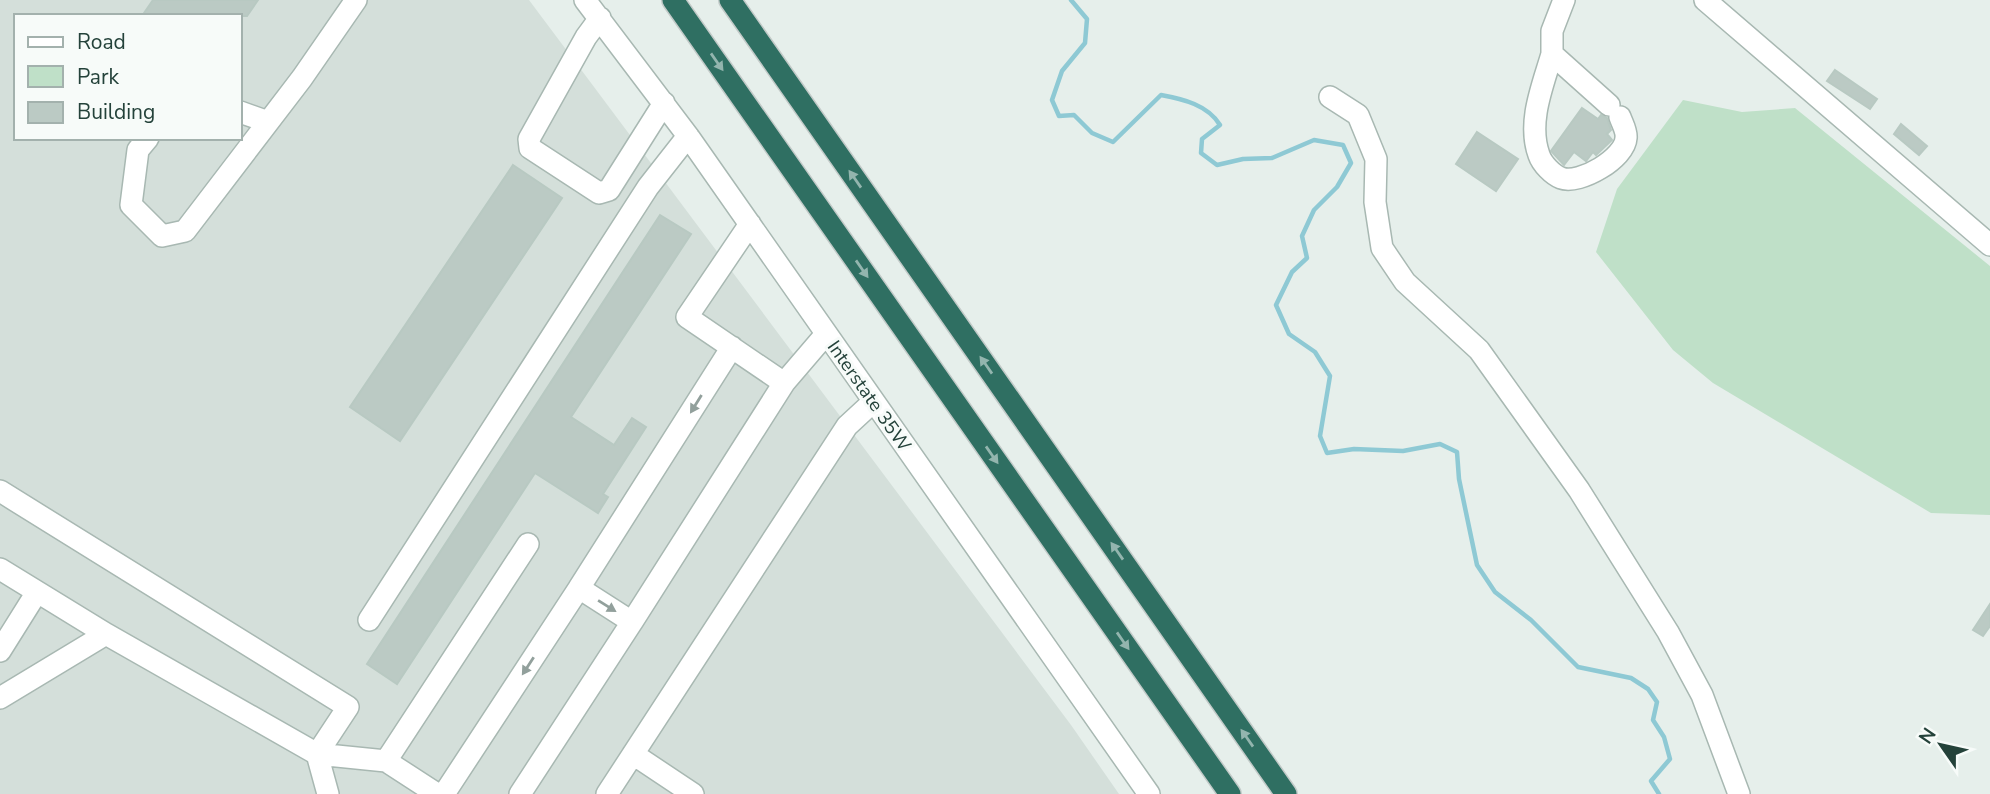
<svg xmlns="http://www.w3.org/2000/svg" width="1990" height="794" font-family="'Nunito Sans',sans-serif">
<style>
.built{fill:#d4dfda;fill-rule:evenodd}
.green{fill:#bfe0c8}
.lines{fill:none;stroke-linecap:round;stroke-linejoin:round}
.stream{stroke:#8ec9d4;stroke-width:4.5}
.building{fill:#bbcac4;stroke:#b8c9c2;stroke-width:2}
.minor-casing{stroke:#a8b8b2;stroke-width:24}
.highway-casing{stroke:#c2cac8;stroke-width:24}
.minor{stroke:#fff;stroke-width:21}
.highway{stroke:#2f6f62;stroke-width:21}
.oneway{fill:#93b5ae}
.oneway2{fill:#92a09c}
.labels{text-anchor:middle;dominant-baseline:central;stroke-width:6;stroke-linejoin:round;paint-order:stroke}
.street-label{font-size:19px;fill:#24423a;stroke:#f7fbf9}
</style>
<rect width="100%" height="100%" fill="#e6efeb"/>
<!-- built -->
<path class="built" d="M0 0H529L1071 725 1119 794H0ZM16 16H240V138H16Z"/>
<!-- green -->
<path class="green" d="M1683 100 1742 112 1795 108 1990 266V515L1931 513 1713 383 1673 350 1596 252 1617 189Z"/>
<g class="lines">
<!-- stream -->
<path class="stream" d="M1071 0 1087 19 1085 43 1062 71 1052 100 1059 116 1074 115 1092 133 1113 142 1161 95C1183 99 1208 105 1220 125L1202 139 1201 153 1217 165 1243 159 1272 158 1314 140 1343 145 1351 163 1337 187 1314 210 1302 236 1307 258 1292 272 1276 305 1289 334 1315 352 1330 376 1320 436 1327 453 1354 449 1403 451 1440 444 1457 452 1459 479 1477 565 1495 592 1531 620 1578 667 1631 678 1648 689 1657 702 1653 720 1664 737 1670 759 1651 781 1659 794"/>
</g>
<!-- building -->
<path class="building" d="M153 0H258L247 16H142Z
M1835 70 1877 99 1870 109 1827 81Z
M1582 108 1598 119 1601 115 1607 118 1611 130 1607 134 1612 140 1596 155 1593 152 1586 161 1574 152 1564 165 1551 151Z
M1901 124 1927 146 1919 155 1894 134Z
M1477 132 1518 159 1496 191 1456 164Z
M513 165 562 198 400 441 350 407Z
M660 215 691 234 571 417 614 445 632 418 646 427 603 494 608 497 598 513 535 473 397 684 367 664Z
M1990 604V626L1983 636 1973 630Z"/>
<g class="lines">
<!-- minor casing -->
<g class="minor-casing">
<path id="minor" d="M585 0 688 136 1149 794
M1705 0 1990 245
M600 18 586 37 529 139 530 148 599 193 609 190 664 103
M1552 54V31L1564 0
M1330 97 1358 115 1376 159 1375 202 1382 248 1405 282 1479 350 1579 490 1668 632 1702 695 1739 794
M1609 105 1552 54C1543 85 1527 122 1539 155 1542 164 1553 175 1561 178 1580 185 1625 158 1626 138 1627 131 1622 123 1620 117
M240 112 268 122
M148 138 138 150 131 205 162 236 185 231 302 78 356 0
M750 224 687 317 784 383
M732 347 579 588 632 622 784 383 826 334
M0 491 348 707 317 754 328 794
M0 569 106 634
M369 620 648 187 688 136
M0 651 37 592
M0 698 106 634 317 754 386 761 437 794
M633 754 693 794
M386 761 528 544
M444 794 579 588
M520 794 632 622
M607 794 847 426 873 402"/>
</g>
<!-- highway casing -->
<g class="highway-casing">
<path id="highway" d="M673 0 1230 794
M730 0 1286 794"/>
</g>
<!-- minor -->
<use href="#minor" class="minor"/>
<!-- highway -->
<use href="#highway" class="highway"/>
</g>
<!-- one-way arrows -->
<defs><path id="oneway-solid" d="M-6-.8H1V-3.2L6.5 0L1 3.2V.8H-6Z" transform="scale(1.75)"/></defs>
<g class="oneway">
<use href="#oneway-solid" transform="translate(717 62) rotate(55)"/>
<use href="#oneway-solid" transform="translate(855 179) rotate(-125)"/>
<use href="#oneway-solid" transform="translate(862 269) rotate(55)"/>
<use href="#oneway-solid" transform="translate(986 365) rotate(-125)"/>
<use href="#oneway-solid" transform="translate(992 455) rotate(55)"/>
<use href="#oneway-solid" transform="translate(1117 551) rotate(-125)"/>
<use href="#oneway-solid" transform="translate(1123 641) rotate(55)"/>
<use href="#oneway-solid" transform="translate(1247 738) rotate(-125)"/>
</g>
<g class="oneway2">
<use href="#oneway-solid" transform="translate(696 404) rotate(122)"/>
<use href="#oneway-solid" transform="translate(607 606) rotate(32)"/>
<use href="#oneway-solid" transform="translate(528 666) rotate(123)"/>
</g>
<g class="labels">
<!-- street labels -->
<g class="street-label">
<text transform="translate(869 396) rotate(55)">Interstate 35W</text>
</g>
</g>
<!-- legend -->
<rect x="14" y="14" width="228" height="126" fill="#f7fbf9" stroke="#a3b1ad" stroke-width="2"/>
<rect x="28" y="37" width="35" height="10" fill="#ffffff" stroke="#a3b1ad" stroke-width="2"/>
<text x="77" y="49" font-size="21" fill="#24423a">Road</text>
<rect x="28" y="66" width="35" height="21" fill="#bfe0c8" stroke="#a3b1ad" stroke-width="2"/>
<text x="77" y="84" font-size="21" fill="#24423a">Park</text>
<rect x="28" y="102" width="35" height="21" fill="#bbcac4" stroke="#a3b1ad" stroke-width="2"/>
<text x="77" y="119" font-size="21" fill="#24423a">Building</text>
<!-- north arrow -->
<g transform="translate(1941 745) rotate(304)" stroke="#f7fbf9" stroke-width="5" paint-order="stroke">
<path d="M0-5L12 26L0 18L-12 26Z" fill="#24423a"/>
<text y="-10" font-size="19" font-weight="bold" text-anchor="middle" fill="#24423a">N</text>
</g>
</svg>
